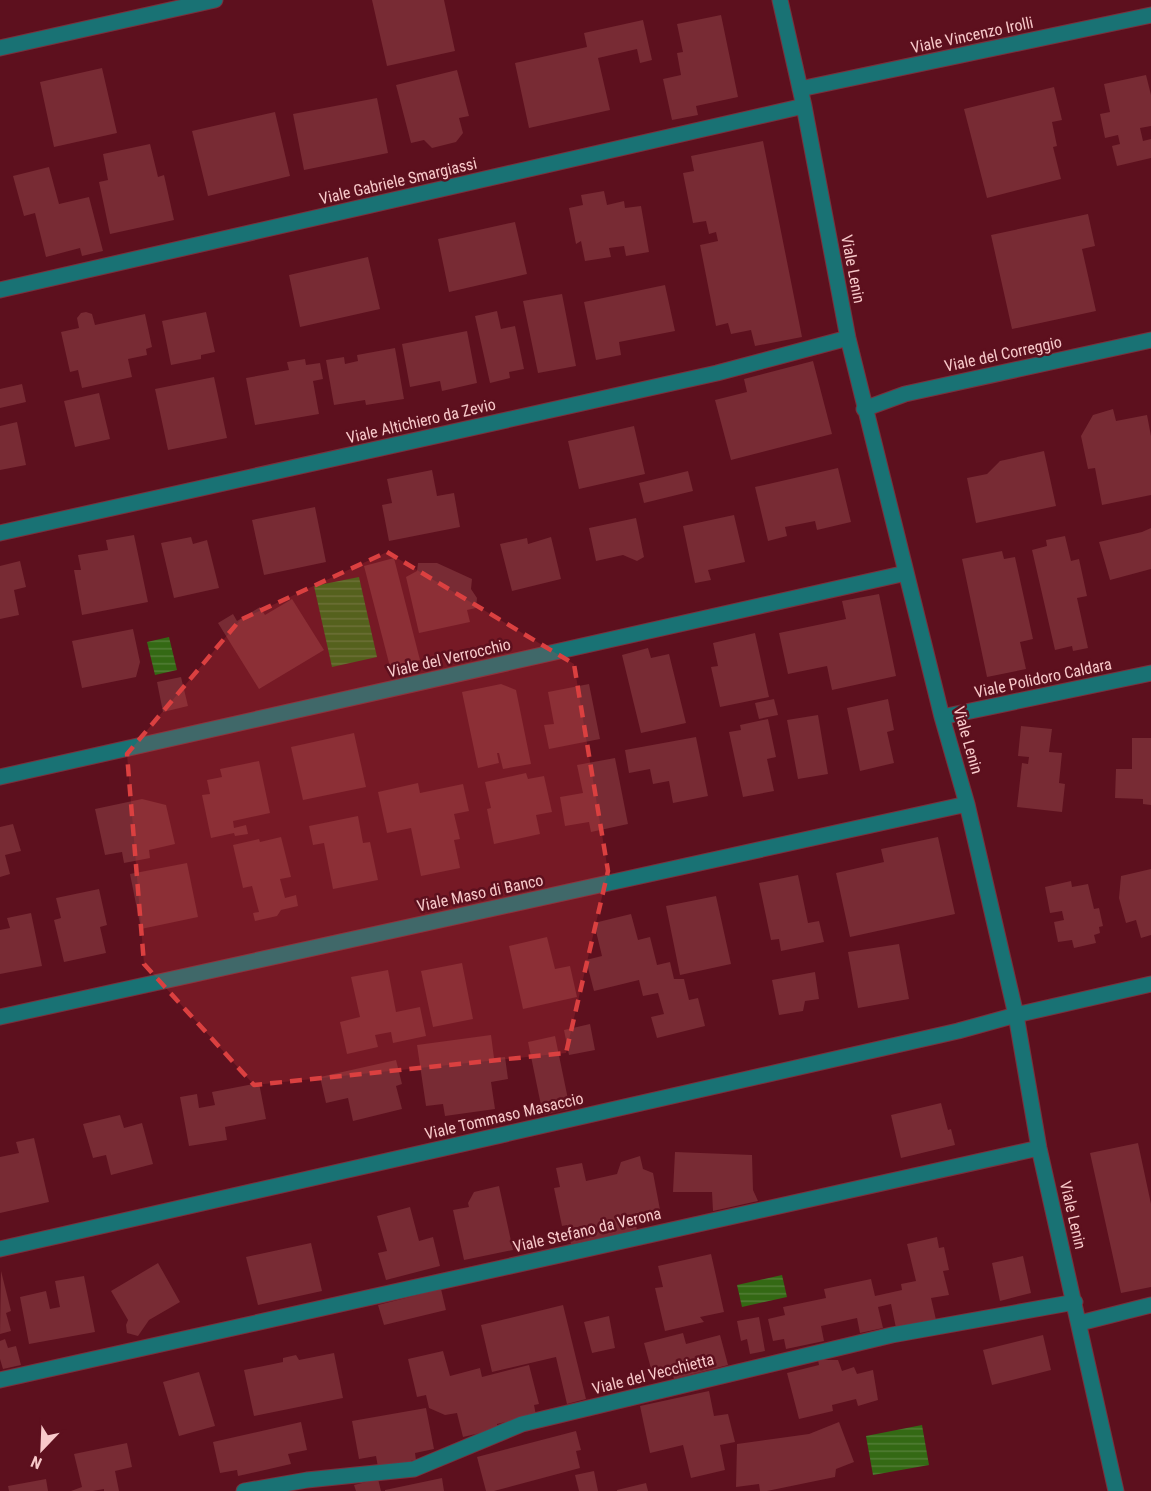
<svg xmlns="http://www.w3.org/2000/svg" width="1151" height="1491" font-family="'Roboto Condensed',sans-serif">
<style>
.water{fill:url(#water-rules)}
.building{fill:#782b34}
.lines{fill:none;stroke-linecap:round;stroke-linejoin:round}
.minor-casing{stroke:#79313d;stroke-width:17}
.minor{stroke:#197274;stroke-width:15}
.marked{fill:#db4040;fill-opacity:0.2;stroke:#db4040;stroke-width:4.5;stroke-dasharray:12 8;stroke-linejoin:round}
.labels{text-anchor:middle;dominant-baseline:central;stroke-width:5;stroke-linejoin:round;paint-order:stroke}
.street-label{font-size:16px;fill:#f8c9ca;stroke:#5d101e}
</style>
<defs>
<pattern id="water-rules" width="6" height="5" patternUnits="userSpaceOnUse" patternTransform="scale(1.5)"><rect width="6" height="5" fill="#346914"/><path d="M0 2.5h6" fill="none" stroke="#527d35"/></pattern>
</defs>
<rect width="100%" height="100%" fill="#5d101e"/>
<!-- water -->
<path class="water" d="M359 577 377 657 332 667 314 586Z
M169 637 177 670 155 675 147 642Z
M782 1275 787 1297 742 1307 737 1285Z
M922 1425 929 1465 873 1475 866 1436Z"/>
<!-- building -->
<path class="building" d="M372 0H444L455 51 387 66Z
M721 15 738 97 696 106 698 115 672 120 663 79 681 75 677 53 683 52 677 24Z
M643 20 652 60 640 63 637 49 598 58 610 110 529 128 515 63 587 47 584 33Z
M102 68 117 133 54 147 40 82Z
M457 70 469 116 459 118 463 133 456 142 432 148 424 140 411 143 396 85Z
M1146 75 1151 95V126L1140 128 1143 141 1151 139V158L1117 166 1112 146 1120 144 1118 135 1105 138 1100 114 1110 112 1104 84Z
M1054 87 1062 120 1052 122 1057 146 1053 147 1061 179 987 198 964 109Z
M377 98 388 153 304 170 293 114Z
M275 112 290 176 208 196 192 131Z
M763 141 802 337 755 346 751 330 731 334 728 323 716 326 700 245 718 241 716 232 709 234 706 221 693 223 683 173 694 171 691 156Z
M150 144 158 177 164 175 174 220 110 234 99 182 108 180 103 154Z
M49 167 59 204 89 197 103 251 82 256 80 248 46 257 35 213 24 216 13 176Z
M604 191 607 205 624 201 625 208 641 206 649 252 626 256 624 246 609 248 611 257 585 261 581 241 576 244 569 208 583 205 581 195Z
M1088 214 1095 246 1082 249 1096 311 1012 329 991 235Z
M515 222 527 274 449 292 438 239Z
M368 257 380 309 300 327 289 275Z
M665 285 675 331 619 342 621 355 596 360 584 302Z
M562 294 576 366 538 373 523 301Z
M497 311 501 329 515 326 524 369 509 372 510 378 490 383 475 316Z
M86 312 92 314 95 325 145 314 152 347 146 349 147 355 128 359 132 377 82 388 78 370 70 372 61 332 79 328 77 318 81 313Z
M206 312 215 352 201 355V359L171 365 162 321Z
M467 331 477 383 442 391 440 381 410 387 402 344Z
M395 348 404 399 366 405 365 400 334 405 326 360 344 357 345 364 358 361 357 355Z
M305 359 306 365 320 363 323 379 313 381 319 414 255 425 246 378 289 370 287 362Z
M813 361 832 434 731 460 715 400 747 392 744 379Z
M214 377 227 438 168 450 155 389Z
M22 384 26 402 0 408V389Z
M99 393 110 439 75 447 64 401Z
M1113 409 1116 421 1147 415 1151 436V495L1102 505 1095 468 1088 469 1081 436 1093 415Z
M17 422 26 465 0 470V426Z
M634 426 645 474 579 489 568 441Z
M1044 451 1056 506 976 523 967 478 987 474 1000 461Z
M838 468 851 522 817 530 815 521 785 527 787 536 768 541 755 487Z
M432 470 437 496 454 493 460 527 389 541 382 505 392 503 387 479Z
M688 471 693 491 644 503 639 483Z
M315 507 326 562 264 575 252 520Z
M734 515 745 562 708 570 711 580 695 583 683 526Z
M636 518 644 557 637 561 623 555 596 561 589 528Z
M1151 528V569L1110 580 1099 542 1142 532Z
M134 535 148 602 82 615 74 570H81L78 555 108 550 106 540Z
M1065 536 1071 561 1079 559 1087 596 1077 598 1088 648 1073 651 1072 646 1055 650 1032 550 1047 546 1046 540Z
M191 537 193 544 207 540 219 588 174 598 161 543Z
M551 537 561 579 512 591 500 544 527 538 528 544Z
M1002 551 1004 559 1015 557 1033 639 1020 642 1026 669 987 677 962 559Z
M394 558 420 660 390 667 364 566Z
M20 561 26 587 14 590 19 615 0 619V566Z
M418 563H437L472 579 471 589 477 598 476 608 467 610 470 622 419 633 406 577 417 571Z
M879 594 896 676 832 690 827 666 788 674 779 633 846 619 842 601Z
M292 599 324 650 259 689 218 623 233 614 237 621 260 607 265 615Z
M133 629 140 662 136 677 82 688 72 641Z
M755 633 769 697 720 707 711 667 718 666 713 643Z
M648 648 651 658 669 654 686 723 641 733 622 655Z
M181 677 188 706 163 712 157 682Z
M501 684 516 690 531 764 503 769 499 753H497L499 763 478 768 462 692Z
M589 684 600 739 549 749 544 725 554 724 548 692Z
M774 699 778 715 759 719 755 703Z
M888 699 894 730 887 732 894 763 860 771 847 708Z
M818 715 828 774 798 779 787 720Z
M768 719 776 757 767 759 774 791 743 797 729 732 741 730 740 725Z
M1021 726 1052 729 1049 752 1062 753 1059 783 1065 784 1062 812 1017 807 1022 763 1028 764 1029 757 1018 756Z
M354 733 366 787 303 800 291 747Z
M696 737 708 796 673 803 669 781 653 784 650 769 629 773 625 750Z
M1132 738H1151V805L1143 804V799L1115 798 1116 769H1132Z
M615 758 628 824 591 832 589 822 565 826 560 797 583 793 577 765Z
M259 761 270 813 233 821 234 828 246 825 248 834 235 836 234 833 211 838 202 795 210 794 207 780 222 777 220 769Z
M526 773 528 779 544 776 552 812 536 815 540 834 494 844 487 809 491 808 485 782Z
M418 783 420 793 463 784 469 811 454 814 460 839 454 840 460 868 421 876 411 828 387 833 378 792Z
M142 799 166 805 175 844 149 850 150 858 124 863 122 852 105 855 95 809Z
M358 816 363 843 370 842 378 880 333 889 324 843 313 845 309 826Z
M13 824 21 851 5 855 10 874 0 877V827Z
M281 837 291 877 280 879 285 898 296 895 298 906 281 910 277 916 255 921 253 913 259 912 252 886 243 888 233 845 259 839 260 842Z
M938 837 955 914 850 937 836 873 884 862 881 849Z
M187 863 198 917 141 929 130 874Z
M1151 869V935L1141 938 1136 920 1126 923 1119 898 1121 876Z
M798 875 808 923 819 921 824 942 781 951 779 939 771 940 759 883Z
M1071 881 1072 887 1088 884 1094 909 1099 908 1103 926 1099 927 1100 933 1094 935 1096 943 1074 948 1072 940 1058 942 1054 922 1064 920 1062 911 1050 913 1045 887Z
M99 889 107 925 100 927 106 953 64 962 54 920 61 918 56 898Z
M716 896 731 964 680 975 666 906Z
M31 913 42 966 0 974V930L10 928 7 918Z
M631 914 638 940 650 937 657 965 670 962 674 979H684L689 1000 698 998 705 1026 657 1038 651 1017 664 1014 658 993 643 996 639 980 594 991 586 960 602 956 594 923Z
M547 937 555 969 570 966 577 997 523 1009 509 946Z
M899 944 909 999 858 1008 848 952Z
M462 963 473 1019 433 1027 421 971Z
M388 970 396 1012 420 1007 426 1036 393 1043 391 1032 375 1035 378 1047 347 1054 340 1022 360 1017 351 977Z
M815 972 819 999 805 1001 803 1011 779 1015 772 980Z
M590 1024 595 1050 569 1055 564 1030Z
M491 1035 494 1058 505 1057 508 1079 491 1082 495 1109 445 1116 443 1104 426 1106 417 1045Z
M555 1036 570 1109 543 1115 528 1042Z
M396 1060 402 1084 396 1086 402 1109 353 1121 348 1098 326 1103 320 1077Z
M259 1083 266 1119 225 1127 227 1140 189 1146 180 1097 197 1094 199 1108 215 1105 212 1092Z
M941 1103 948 1130 951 1129 955 1145 901 1158 891 1115Z
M120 1115 124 1128 142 1123 153 1164 111 1175 106 1155 93 1158 83 1124Z
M34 1138 49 1202 0 1213V1157L19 1153 16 1142Z
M1138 1143 1151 1204V1287L1121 1293 1090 1153Z
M675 1152 752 1155 753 1190 758 1201 713 1211 712 1192H673Z
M640 1156 643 1169 653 1173 661 1215 635 1220 637 1230 571 1244 567 1225 562 1226 554 1188 560 1187 556 1168 582 1163 586 1181 617 1174 621 1162Z
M499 1186 513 1250 464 1260 453 1210 469 1207 468 1203 474 1192Z
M410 1207 419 1241 433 1237 440 1266 386 1280 378 1253 387 1251 377 1216Z
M937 1237 939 1248 944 1247 949 1270 943 1271 949 1295 931 1298 936 1320 896 1328 891 1304 878 1307 883 1328 860 1333 857 1318 821 1326 824 1341 786 1349 784 1339 773 1341 768 1319 785 1315 783 1307 826 1298 824 1289 871 1279 875 1296 902 1290 901 1284 916 1281 907 1244Z
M311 1243 322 1291 258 1305 246 1257Z
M711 1254 724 1312 700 1317 704 1322 665 1331 655 1288 663 1287 658 1266Z
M1023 1256 1031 1293 1000 1301 992 1263Z
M158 1263 180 1302 149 1320 138 1336 127 1333 126 1325 128 1320 111 1291Z
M1 1271 11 1311 6 1313 11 1331 0 1334Z
M84 1276 95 1332 29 1344 20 1297 46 1291 50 1309 60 1307 55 1281Z
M441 1289 446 1310 384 1325 378 1305Z
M563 1305 586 1399 567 1404 556 1357 492 1372 481 1325Z
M609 1316 615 1348 592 1353 584 1322Z
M759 1317 765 1351 750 1354 747 1339 741 1341 737 1321Z
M683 1333 686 1344 720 1335 728 1365 674 1379 672 1371 653 1376 644 1343Z
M1043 1335 1051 1370 992 1385 983 1350Z
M5 1339 8 1348 16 1346 21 1365 3 1369 0 1359V1341Z
M443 1351 450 1376 480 1368 482 1377 529 1365 539 1404 534 1405 536 1415 497 1424V1429L463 1437 457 1413 445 1415 429 1408 426 1395 417 1397 408 1359Z
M334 1353 343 1398 254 1416 244 1370 283 1362V1358L296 1355 299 1360Z
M818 1360H838L842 1371 854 1367 857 1374 873 1370 878 1400 858 1406 856 1399 832 1405 833 1411 799 1419 787 1373 819 1365Z
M199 1372 215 1426 179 1436 163 1382Z
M709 1391 714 1416 728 1414 735 1442 720 1445 725 1470 691 1478 683 1445 650 1453 640 1406Z
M426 1408 434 1449 415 1453 416 1460 378 1467 376 1456 359 1459 352 1421Z
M301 1422 307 1450 288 1454 291 1464 238 1476 237 1470 220 1473 213 1442Z
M839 1422 854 1462 836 1469 835 1477 767 1491H760L759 1484 736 1487 737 1444 809 1434Z
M576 1431 581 1450 576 1451 580 1468 494 1491H486L477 1457Z
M127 1443 132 1467 115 1471 119 1491H104V1489L93 1491H71L82 1487 74 1454Z
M594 1471 598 1491H579L575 1475Z
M442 1478 444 1491H385V1490Z
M46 1479 48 1491H9L8 1486Z
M378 1479 381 1491H356L354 1485Z
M646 1483 648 1491H617V1490Z"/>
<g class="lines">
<!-- minor casing -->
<g class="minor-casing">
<path id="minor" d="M780 0 804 106 848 338 942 717 967 804 1016 1015 1039 1148 1116 1491
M0 48 215 0
M800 89 1151 15
M0 290 804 106
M864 409 905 394 1151 340
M0 533 717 373 848 338
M942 717 1151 673
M0 777 906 573
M0 1017 967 804
M0 1249 958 1031 1016 1015 1151 984
M1080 1323 1151 1305
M0 1380 1039 1148
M244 1491 307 1480 414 1469 522 1424 892 1335 1075 1302"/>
</g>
<!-- minor -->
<use href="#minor" class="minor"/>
</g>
<!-- marked area -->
<path class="marked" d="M387 552 574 664 608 871 566 1053 254 1085 144 964 127 754 240 620Z"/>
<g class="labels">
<!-- street labels -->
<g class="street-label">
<text transform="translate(972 35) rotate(-12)">Viale Vincenzo Irolli</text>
<text transform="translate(398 181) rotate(-13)">Viale Gabriele Smargiassi</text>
<text transform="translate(853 269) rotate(79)">Viale Lenin</text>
<text transform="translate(1003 354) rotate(-12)">Viale del Correggio</text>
<text transform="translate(421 421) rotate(-13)">Viale Altichiero da Zevio</text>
<text transform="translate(449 658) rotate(-13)">Viale del Verrocchio</text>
<text transform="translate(1043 678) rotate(-12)">Viale Polidoro Caldara</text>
<text transform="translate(968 740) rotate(74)">Viale Lenin</text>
<text transform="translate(480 893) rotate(-12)">Viale Maso di Banco</text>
<text transform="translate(504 1116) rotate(-13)">Viale Tommaso Masaccio</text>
<text transform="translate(1073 1215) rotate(77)">Viale Lenin</text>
<text transform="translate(587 1230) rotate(-13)">Viale Stefano da Verona</text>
<text transform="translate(653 1374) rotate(-14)">Viale del Vecchietta</text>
</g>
</g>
<!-- north arrow -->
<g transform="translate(42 1449) rotate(203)" stroke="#5d101e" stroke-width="4.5" paint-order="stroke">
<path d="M0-4.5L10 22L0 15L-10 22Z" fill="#f8c9ca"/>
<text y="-9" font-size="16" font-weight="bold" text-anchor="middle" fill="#f8c9ca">N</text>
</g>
</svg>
